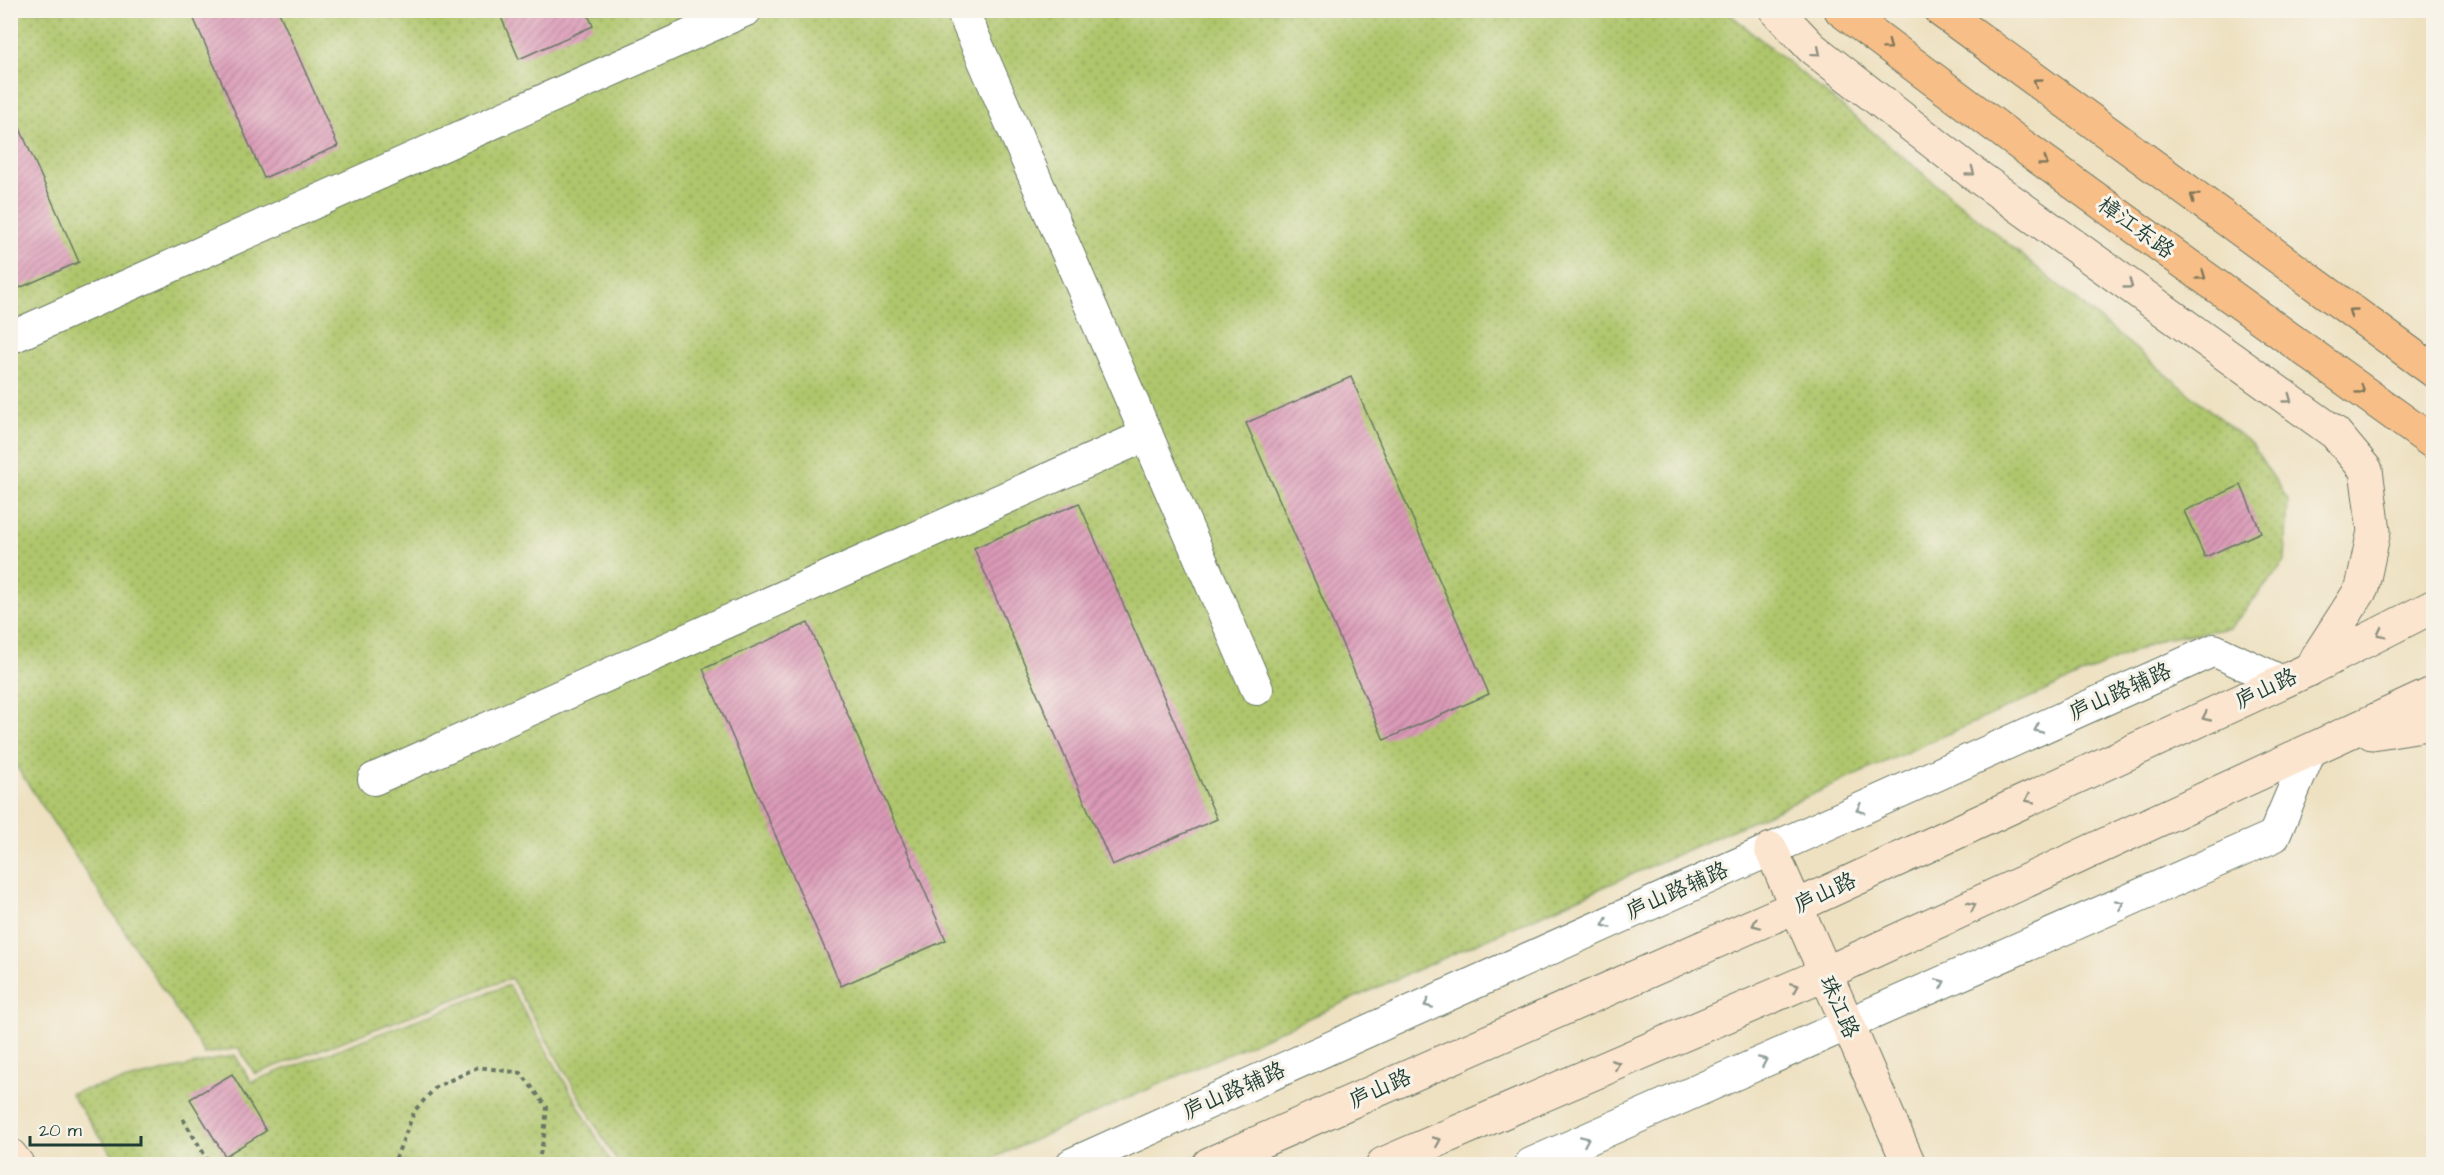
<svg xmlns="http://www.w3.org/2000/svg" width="2444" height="1175" font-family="'Architects Daughter','LXGW WenKai TC',sans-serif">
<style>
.green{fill:url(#green-dots);stroke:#678250;stroke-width:1.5}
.building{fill:url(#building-hatch)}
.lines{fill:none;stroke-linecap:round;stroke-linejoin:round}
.street-casing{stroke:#677665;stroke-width:34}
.secondary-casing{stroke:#677665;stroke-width:35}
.primary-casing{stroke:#677665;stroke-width:35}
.path{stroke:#677665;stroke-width:4;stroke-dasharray:4.5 4.5;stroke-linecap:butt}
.street{stroke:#fff;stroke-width:32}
.secondary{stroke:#fce5cf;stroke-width:33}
.primary{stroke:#f7be87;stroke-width:33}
.oneway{stroke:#807759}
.oneway2{stroke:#8e9182}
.oneway3{stroke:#8f9e9a}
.labels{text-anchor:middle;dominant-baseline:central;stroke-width:6;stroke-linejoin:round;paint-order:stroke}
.street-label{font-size:22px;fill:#1f3d34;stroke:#f7f3e8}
</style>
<defs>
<pattern id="green-dots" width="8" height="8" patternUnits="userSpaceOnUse" patternTransform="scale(1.5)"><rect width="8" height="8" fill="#afc66c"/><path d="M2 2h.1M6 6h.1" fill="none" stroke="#8ea25a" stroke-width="1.8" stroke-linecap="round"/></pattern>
<pattern id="building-hatch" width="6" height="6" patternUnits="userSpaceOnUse" patternTransform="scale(1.5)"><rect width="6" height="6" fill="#db9ab7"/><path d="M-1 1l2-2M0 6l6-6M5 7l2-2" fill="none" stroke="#b17f96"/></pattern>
</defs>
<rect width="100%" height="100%" fill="#f7f3e8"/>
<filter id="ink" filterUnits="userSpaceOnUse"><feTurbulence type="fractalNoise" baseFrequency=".0167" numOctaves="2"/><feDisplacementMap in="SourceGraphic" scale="12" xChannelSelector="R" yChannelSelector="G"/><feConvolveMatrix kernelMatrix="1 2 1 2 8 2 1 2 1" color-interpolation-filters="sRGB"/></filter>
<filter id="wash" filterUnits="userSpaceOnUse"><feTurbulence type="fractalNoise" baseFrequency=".008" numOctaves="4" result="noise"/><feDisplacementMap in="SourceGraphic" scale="24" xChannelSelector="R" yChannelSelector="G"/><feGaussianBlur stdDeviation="1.35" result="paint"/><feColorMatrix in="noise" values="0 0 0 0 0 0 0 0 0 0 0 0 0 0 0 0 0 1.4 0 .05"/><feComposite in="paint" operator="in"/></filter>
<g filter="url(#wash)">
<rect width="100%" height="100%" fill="#eee1c1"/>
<!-- green -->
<path class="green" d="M10 11H1726L2252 445 2288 500 2285 562 2230 628 2162 639 980 1164H618L511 978 255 1074 239 1048 205 1054 11 758Z
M509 985 612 1164H119L70 1093 235 1055 251 1082Z"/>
<g id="blocks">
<!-- building -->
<path class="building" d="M190 10H278L338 146 264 178Z
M498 10H586L593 26 519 59Z
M10 106 79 262 10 292Z
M1351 377 1489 694 1384 740 1246 423Z
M2241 485 2261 532 2205 557 2184 511Z
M1079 503 1217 819 1112 865 974 548Z
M808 623 946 940 841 986 703 669Z
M232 1074 266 1131 225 1156 190 1099Z"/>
</g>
</g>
<g filter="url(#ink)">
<use href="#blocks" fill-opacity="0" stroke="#677665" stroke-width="1.5"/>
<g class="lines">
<!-- street casing -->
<g class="street-casing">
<path id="street" d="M962 10 1257 689
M10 338 746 10
M374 779 1147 435
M1072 1164 2214 650 2282 682
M1531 1164 2274 836 2310 751"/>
</g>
<!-- secondary casing -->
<g class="secondary-casing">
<path id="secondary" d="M1776 10 1812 48 1970 171 2335 433 2366 470 2374 531 2362 588 2309 670
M2372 733 2434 723
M1771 849 1909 1164
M10 1155 17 1164
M1209 1164 1795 907 2308 670 2434 606
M1383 1164 1824 974 2434 693"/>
</g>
<!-- primary casing -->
<g class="primary-casing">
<path id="primary" d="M1841 10 2013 139 2434 443
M1940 10 2434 371"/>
</g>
<!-- path -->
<path class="path" d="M183 1119 210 1164
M388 1164 395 1160 415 1110 436 1087 478 1067 521 1073 547 1107 544 1136 538 1164"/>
<!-- street -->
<use href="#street" class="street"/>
<!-- secondary -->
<use href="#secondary" class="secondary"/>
<!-- primary -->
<use href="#primary" class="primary"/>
</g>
<!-- one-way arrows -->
<defs><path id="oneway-chevron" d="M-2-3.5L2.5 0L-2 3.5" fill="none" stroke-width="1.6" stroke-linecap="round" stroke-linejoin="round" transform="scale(1.5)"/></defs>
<g class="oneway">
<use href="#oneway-chevron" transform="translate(1888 46) rotate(37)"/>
<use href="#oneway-chevron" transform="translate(2037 82) rotate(-144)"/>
<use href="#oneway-chevron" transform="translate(2044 162) rotate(36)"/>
<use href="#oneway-chevron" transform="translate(2194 197) rotate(-144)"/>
<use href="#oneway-chevron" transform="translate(2202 276) rotate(36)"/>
<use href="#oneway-chevron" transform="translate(2352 312) rotate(-144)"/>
<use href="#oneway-chevron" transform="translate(2361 390) rotate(36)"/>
</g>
<g class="oneway2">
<use href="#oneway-chevron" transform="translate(1817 52) rotate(40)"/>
<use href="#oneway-chevron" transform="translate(1971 172) rotate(37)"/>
<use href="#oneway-chevron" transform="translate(2129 285) rotate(36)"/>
<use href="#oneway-chevron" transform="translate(2288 399) rotate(36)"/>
<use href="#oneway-chevron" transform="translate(2381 633) rotate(153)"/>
<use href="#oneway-chevron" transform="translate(2206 717) rotate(155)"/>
<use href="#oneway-chevron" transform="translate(2029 799) rotate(155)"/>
<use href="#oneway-chevron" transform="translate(1972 906) rotate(-25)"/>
<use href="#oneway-chevron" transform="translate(1756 924) rotate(156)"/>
<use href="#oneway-chevron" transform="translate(1795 987) rotate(-23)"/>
<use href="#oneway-chevron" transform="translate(1616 1064) rotate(-23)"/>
<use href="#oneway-chevron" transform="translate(1437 1141) rotate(-23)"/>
</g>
<g class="oneway3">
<use href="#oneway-chevron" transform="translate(2038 729) rotate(156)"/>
<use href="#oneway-chevron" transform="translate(1860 809) rotate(156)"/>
<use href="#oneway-chevron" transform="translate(2120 904) rotate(-24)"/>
<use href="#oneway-chevron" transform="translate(1606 924) rotate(156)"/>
<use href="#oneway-chevron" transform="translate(1941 983) rotate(-24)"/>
<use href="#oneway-chevron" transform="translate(1428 1004) rotate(156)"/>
<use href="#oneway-chevron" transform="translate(1763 1061) rotate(-24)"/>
<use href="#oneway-chevron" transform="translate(1585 1140) rotate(-24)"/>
</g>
</g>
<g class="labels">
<!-- street labels -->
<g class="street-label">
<text transform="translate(2136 228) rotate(36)">樟江东路</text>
<text transform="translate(2266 689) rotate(-25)">庐山路</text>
<text transform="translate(2120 692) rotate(-24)">庐山路辅路</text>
<text transform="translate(1677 891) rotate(-24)">庐山路辅路</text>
<text transform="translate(1825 893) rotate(-25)">庐山路</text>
<text transform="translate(1839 1007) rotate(66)">珠江路</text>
<text transform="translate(1380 1089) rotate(-24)">庐山路</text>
<text transform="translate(1234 1091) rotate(-24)">庐山路辅路</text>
</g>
</g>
<!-- margin -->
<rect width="2444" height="1175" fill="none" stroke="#f7f3e8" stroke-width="36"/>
<!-- scale -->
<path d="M30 1136v9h111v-9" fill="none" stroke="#1f3d34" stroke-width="3"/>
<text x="39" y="1136" font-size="18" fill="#1f3d34" stroke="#f7f3e8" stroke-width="4.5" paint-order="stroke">20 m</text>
</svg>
